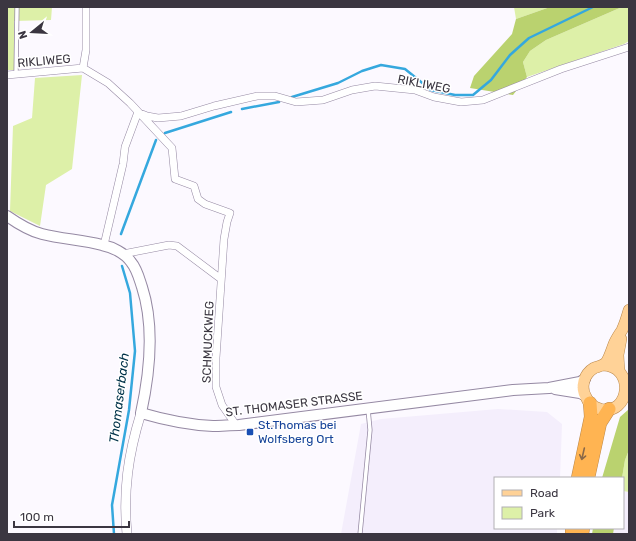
<svg xmlns="http://www.w3.org/2000/svg" width="636" height="541" font-family="Rubik,sans-serif">
<style>
.built{fill:#f4eefc}
.green{fill:#ddf0a8}
.forest{fill:#bad26f}
.lines{fill:none;stroke-linecap:round;stroke-linejoin:round}
.stream{stroke:#35a8de;stroke-width:2.5}
.service-casing{stroke:#9589a3;stroke-width:5}
.minor-casing{stroke:#9589a3;stroke-width:8}
.tertiary-casing{stroke:#9589a3;stroke-width:10}
.secondary-casing{stroke:#9589a3;stroke-width:12}
.primary-casing{stroke:#ba884c;stroke-width:12}
.motorway-casing{stroke:#ba884c;stroke-width:14}
.service{stroke:#fff;stroke-width:3.5}
.minor{stroke:#fff;stroke-width:7}
.tertiary{stroke:#fff;stroke-width:9}
.secondary{stroke:#fff;stroke-width:10}
.primary{stroke:#ffd297;stroke-width:11}
.motorway{stroke:#ffb452;stroke-width:13}
.oneway{stroke:#896848}
.transit-dot{fill:#1a4fb4;stroke:#fff;stroke-width:1.5}
.labels{text-anchor:middle;dominant-baseline:central;stroke-width:3;stroke-linejoin:round;paint-order:stroke}
.street-label{font-size:12px;fill:#3b3641;stroke:#fff}
.transit-label{font-size:12px;fill:#164399;stroke:#fff;text-anchor:start}
.water-label{font-size:13px;font-style:italic;fill:#003249;stroke:#fff}
</style>
<rect width="100%" height="100%" fill="#fcf9ff"/>
<!-- built -->
<path class="built" d="M498 409 547 412 562 424 560 478H495V528H557V534H341L361 424 381 419Z
M623 491 629 492V534H613L614 528H623Z"/>
<!-- green -->
<path class="green" d="M7 7H52L51 20 14 21 16 70H7Z
M514 7H550L516 19Z
M622 7H629V41L624 44 527 77 523 62 530 51 546 40Z
M82 75 72 169 46 185 40 226 10 211 13 126 32 118 35 78Z
M629 450V492L623 491V478H622L625 460Z"/>
<!-- forest -->
<path class="forest" d="M550 7H622L546 40 530 51 523 62 527 77 513 95 470 88 474 76 512 34 516 19Z
M629 409V450L625 460 622 478H602L620 417Z
M593 528H614L613 534H592Z"/>
<g class="lines">
<!-- stream -->
<path class="stream" d="M292 97 338 83 362 71 381 65 405 69 431 90 455 95H473L491 80 510 55 529 38 593 7
M242 109 279 102
M165 133 231 112
M121 234 156 140
M114 534 112 505 129 410 135 351 130 293 122 266"/>
<!-- service casing -->
<g class="service-casing">
<path id="service" d="M16 74 17 7
M360 534 370 430 368 409"/>
</g>
<!-- minor casing -->
<g class="minor-casing">
<path id="minor" d="M83 68 86 50V7
M7 75 83 68 108 83 130 103 172 148 175 179 194 186 198 199 205 204 230 213 227 222 224 239 216 358V387L222 405 236 425
M142 114 147 116 158 118 181 116 214 106 257 96H275L296 102 323 100 352 90 375 86 415 90 434 97 461 102 483 100 561 69 629 47
M104 245 123 164 125 147 138 112
M123 254 169 245 177 246 221 279"/>
</g>
<!-- tertiary casing -->
<g class="tertiary-casing">
<path id="tertiary" d="M127 534C123 491 128 455 141 413"/>
</g>
<!-- secondary casing -->
<g class="secondary-casing">
<path id="secondary" d="M7 216C17 223 30 231 42 234 62 239 83 240 102 245 112 247 125 253 131 262 137 269 139 278 142 287 155 327 150 372 141 413 165 420 189 425 213 426 222 426 230 425 239 425L513 390 549 388 580 382 585 379
M555 389 580 393 584 395"/>
</g>
<!-- primary casing -->
<g class="primary-casing">
<path id="primary" d="M603 365C636 366 630 417 600 409 594 407 588 403 586 397 580 387 584 374 594 368 599 366 604 366 607 361 610 356 612 349 614 344 616 339 619 335 622 330 625 324 627 317 629 310
M619 371 618 355 621 339"/>
</g>
<!-- motorway casing -->
<g class="motorway-casing">
<path id="motorway" d="M578 478 591 417 590 403
M588 478 600 423 609 409
M572 534V528
M582 534 583 528"/>
</g>
<!-- service -->
<use href="#service" class="service"/>
<!-- minor -->
<use href="#minor" class="minor"/>
<!-- tertiary -->
<use href="#tertiary" class="tertiary"/>
<!-- secondary -->
<use href="#secondary" class="secondary"/>
<!-- primary -->
<use href="#primary" class="primary"/>
<!-- motorway -->
<use href="#motorway" class="motorway"/>
</g>
<!-- one-way arrows -->
<defs><path id="oneway-shaft" d="M-6 0H5M1.5-3L5.5 0L1.5 3" fill="none" stroke-width="1.6" stroke-linecap="round" stroke-linejoin="round"/></defs>
<use class="oneway" href="#oneway-shaft" transform="translate(583 454) rotate(103)"/>
<!-- markers -->
<rect class="transit-dot" x="246" y="428" width="8" height="8" rx="2"/>
<g class="labels">
<!-- street labels -->
<g class="street-label">
<text transform="translate(44 61) rotate(-5)">RIKLIWEG</text>
<text transform="translate(424 84) rotate(11)">RIKLIWEG</text>
<text transform="translate(208 342) rotate(-88)">SCHMUCKWEG</text>
<text transform="translate(294 404) rotate(-7)">ST. THOMASER STRASSE</text>
</g>
<!-- transit labels -->
<g class="transit-label">
<text x="258" y="425">St.Thomas bei<tspan x="258" dy="14">Wolfsberg Ort</tspan></text>
</g>
<!-- water labels -->
<g class="water-label">
<text transform="translate(119 398) rotate(-83)">Thomaserbach</text>
</g>
</g>
<!-- border -->
<rect width="636" height="541" fill="none" stroke="#3b3641" stroke-width="16"/>
<!-- legend -->
<rect x="494" y="477" width="130" height="52" fill="#ffffff" stroke="#b1afb3"/>
<rect x="502" y="490" width="20" height="6" fill="#ffd297" stroke="#b1afb3"/>
<text x="530" y="497" font-size="12" fill="#3b3641">Road</text>
<rect x="502" y="507" width="20" height="12" fill="#ddf0a8" stroke="#b1afb3"/>
<text x="530" y="517" font-size="12" fill="#3b3641">Park</text>
<!-- north arrow -->
<g transform="translate(32 32) rotate(252)" stroke="#ffffff" stroke-width="3" paint-order="stroke">
<path d="M0-3L7 15L0 10L-7 15Z" fill="#3b3641"/>
<text y="-6" font-size="11" font-weight="bold" text-anchor="middle" fill="#3b3641">N</text>
</g>
<!-- scale -->
<path d="M14 521v6h115v-6" fill="none" stroke="#3b3641" stroke-width="2"/>
<text x="20" y="521" font-size="12" fill="#3b3641" stroke="#ffffff" stroke-width="3" paint-order="stroke">100 m</text>
</svg>
